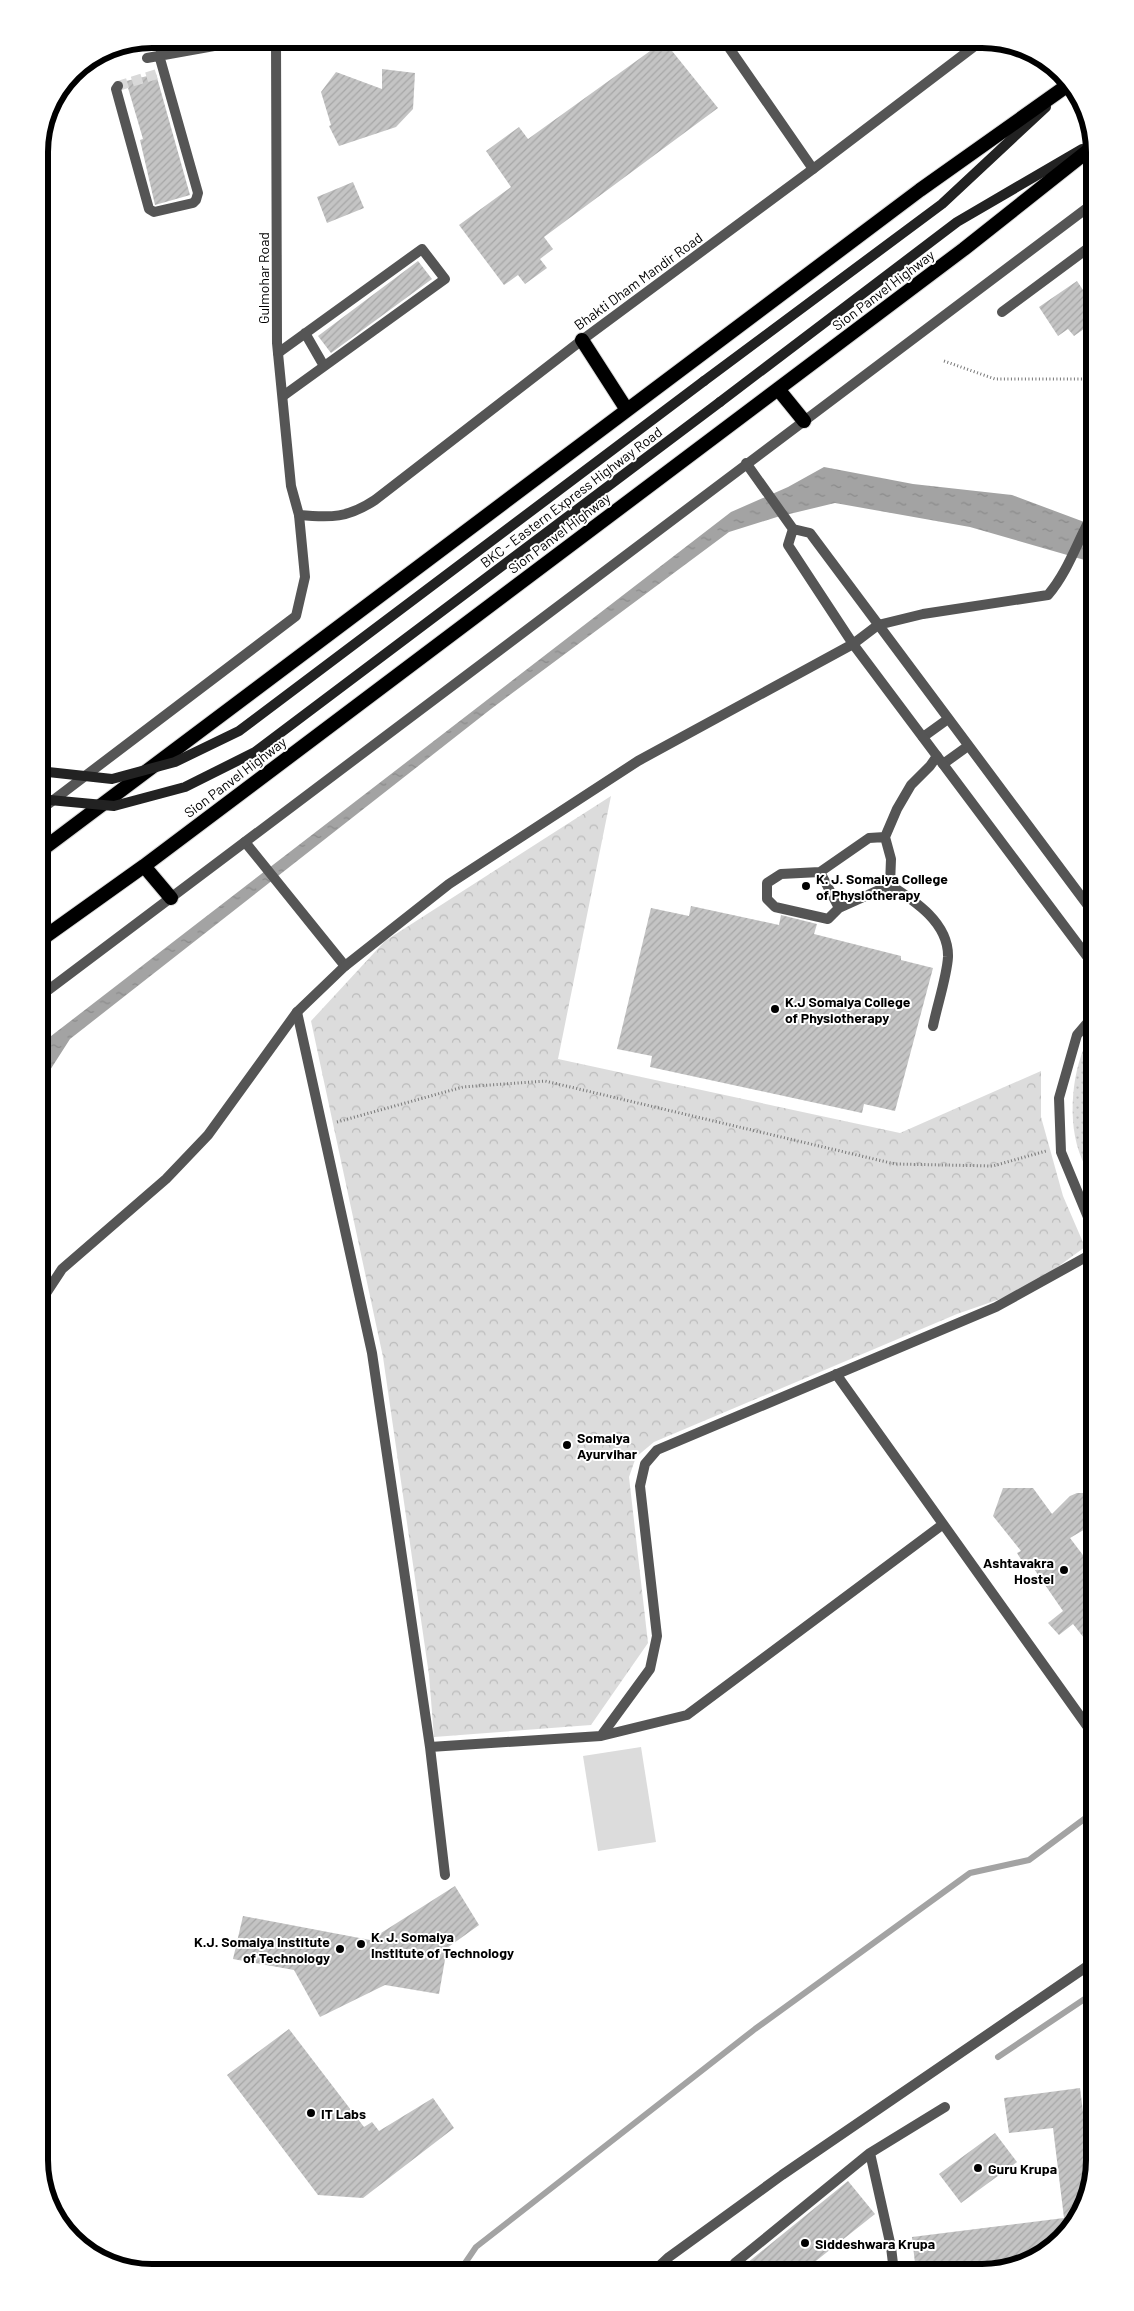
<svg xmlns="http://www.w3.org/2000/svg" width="1134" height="2311" font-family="Barlow,sans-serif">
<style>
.grass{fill:url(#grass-dots)}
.park{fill:url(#park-crowns)}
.pitch{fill:#dcdcdc}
.water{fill:url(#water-ripples)}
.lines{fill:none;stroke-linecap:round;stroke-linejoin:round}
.stream{stroke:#a3a3a3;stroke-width:6}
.building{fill:url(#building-hatch)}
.minor-tunnel{stroke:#d9d9d9;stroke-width:10;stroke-dasharray:10 5;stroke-linecap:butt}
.trunk-casing{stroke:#dbdbdb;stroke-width:16}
.path{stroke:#777;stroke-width:3;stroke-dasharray:1 2.5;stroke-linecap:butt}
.service{stroke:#555;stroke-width:10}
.minor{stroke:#555;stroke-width:10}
.tertiary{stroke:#555;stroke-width:10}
.secondary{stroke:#222;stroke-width:10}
.trunk{stroke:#000;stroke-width:14}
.secondary-bridge{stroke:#222;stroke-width:10}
.poi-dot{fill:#000;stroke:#fff;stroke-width:2}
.labels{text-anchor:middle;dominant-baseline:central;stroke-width:4;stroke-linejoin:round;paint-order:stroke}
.street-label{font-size:14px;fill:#000;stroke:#fff}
.poi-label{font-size:14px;font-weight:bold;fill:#000;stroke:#fff;text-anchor:start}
.rim{fill:none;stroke:#000;stroke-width:6}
</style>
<defs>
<pattern id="grass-dots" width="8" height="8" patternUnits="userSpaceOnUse" patternTransform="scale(1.25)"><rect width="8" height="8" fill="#dcdcdc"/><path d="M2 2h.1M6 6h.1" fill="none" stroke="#bbb" stroke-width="1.8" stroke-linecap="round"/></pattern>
<pattern id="park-crowns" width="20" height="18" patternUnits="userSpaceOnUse" patternTransform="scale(1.25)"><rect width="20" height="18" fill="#dcdcdc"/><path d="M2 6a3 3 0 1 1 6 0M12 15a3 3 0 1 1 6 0" fill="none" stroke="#bbb"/></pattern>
<pattern id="water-ripples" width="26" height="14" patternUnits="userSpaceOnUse" patternTransform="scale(1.25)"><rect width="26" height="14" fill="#a3a3a3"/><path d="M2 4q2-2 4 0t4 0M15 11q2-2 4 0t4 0" fill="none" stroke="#8b8b8b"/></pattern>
<pattern id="building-hatch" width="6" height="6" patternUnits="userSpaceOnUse" patternTransform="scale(1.25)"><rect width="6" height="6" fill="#c4c4c4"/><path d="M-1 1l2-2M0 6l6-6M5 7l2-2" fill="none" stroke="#a7a7a7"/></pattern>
</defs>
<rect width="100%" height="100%" fill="#fff"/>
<!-- grass -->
<path class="grass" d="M1095 1028V1178C1067 1151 1069 1090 1081 1056 1084 1046 1090 1037 1095 1028Z"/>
<!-- park -->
<path class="park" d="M1095 593V688C1079 652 1086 629 1095 593Z
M611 796 558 1059 900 1133 1041 1071V1117L1063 1196 1085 1247 1026 1290 957 1314 654 1442 636 1457 629 1477 648 1643 591 1725 434 1737 429 1675 383 1357 311 1021 385 941Z"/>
<!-- pitch -->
<path class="pitch" d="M641 1747 656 1842 598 1851 583 1756Z"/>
<!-- water -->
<path class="water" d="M824 467 913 484 1012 495 1095 526V563L970 527 835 503 777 517 729 532 491 709 70 1039 43 1081 39 1082V1045L42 1043 731 512 788 487Z"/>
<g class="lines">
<!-- stream -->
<path class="stream" d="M998 2057 1095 1992
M459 2272 476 2247 755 2029 970 1873 1029 1860 1095 1811"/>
</g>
<!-- building -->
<path class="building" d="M664 41 718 108 544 237 553 249 540 259 547 268 525 284 518 275 504 285 459 225 511 187 486 151 519 127 528 139Z
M382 69 415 73 413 109 396 127 339 146 329 126 331 125 321 92 336 72 382 89Z
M156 74 190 195 155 205 140 140 143 139 126 81Z
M353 182 364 208 327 223 317 197Z
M418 261 432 279 331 353 318 336Z
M1077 281 1095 308V321L1074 336 1068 329 1058 336 1039 307Z
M691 906 779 925 781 915 817 924 814 934 901 956V960L933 968 895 1111 864 1104 862 1113 650 1067 652 1056 617 1049 651 908 689 916Z
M1003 1488H1033L1052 1514 1070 1496 1077 1493H1085L1095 1502V1521L1092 1525 1070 1538 1095 1571V1652L1073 1624 1059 1635 1048 1623 1063 1611 1032 1566 1027 1569 1017 1553 1021 1551 993 1516Z
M455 1886 479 1925 447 1948 439 1994 385 1985 320 2017 294 1970 233 1959 243 1916 370 1940Z
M289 2029 364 2127 372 2122 379 2131 433 2098 454 2128 363 2198 318 2195 227 2075Z
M1080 2088 1091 2175 1076 2222 1032 2258 954 2268 955 2272H916L912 2237 1064 2218 1053 2128 1009 2133 1004 2098Z
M995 2133 1017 2162 961 2203 939 2174Z
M848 2181 875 2214 802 2272H736Z"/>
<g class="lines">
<!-- minor-tunnel -->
<path class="minor-tunnel" d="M118 86 157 74"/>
<!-- trunk casing -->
<g class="trunk-casing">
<path id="trunk" d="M582 340 627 410
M778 389 804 421
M39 852 920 190 1068 85
M144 866 171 898
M39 941 144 866 964 249 1094 146"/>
</g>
<!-- path -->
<path class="path" d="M944 361 995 379H1095
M337 1122 463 1087 545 1081 895 1164 993 1166 1046 1151"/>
<!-- service -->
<path class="service" d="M723 39 813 169
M923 737 948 719
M943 764 968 746
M245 842 345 966
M820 872 781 874 767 883V899L775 907 828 919 839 908 890 885 891 859 885 837 897 809 911 785 930 766 937 756
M890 885C915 901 949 923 948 957 947 976 937 1006 933 1026
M839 908 820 872 869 838 885 837
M297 1012 372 1353 430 1747 601 1736 650 1669 657 1636 640 1486 645 1464 657 1450 996 1307 1095 1252
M836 1374 1095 1737
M601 1736 687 1715 942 1525
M430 1747 445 1875"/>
<!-- minor -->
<path class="minor" d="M179 39 182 51
M147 58 253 39
M118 86 116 89 149 209 154 212 193 203 196 200 198 193 159 55
M1002 312 1095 243
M305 333 324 366
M278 353 422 249 445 279 283 396
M746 463 793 529 810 533 1095 915
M299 515C331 518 348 518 375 500L582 340 813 169 984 39
M793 529 788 545 853 644 1095 967
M1095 1234 1061 1152 1059 1098 1077 1035 1095 1014
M39 1304 62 1269 166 1179 208 1135 297 1012 345 966 449 884 638 761 853 644 878 625 923 614 1048 595C1070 569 1078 538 1095 510
M653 2272 669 2257 782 2175 1095 1961
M727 2272 735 2263 870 2153
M894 2272 891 2247 870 2153 945 2107"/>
<!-- tertiary -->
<path class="tertiary" d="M39 811 296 616 305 577 299 515 291 486 277 343 276 39
M39 997 1095 202"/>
<!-- secondary -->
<path class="secondary" d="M704 381 942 204 1046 107
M720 402 957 222 1082 149"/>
<!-- trunk -->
<use href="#trunk" class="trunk"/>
<!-- secondary-bridge -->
<path class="secondary-bridge" d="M39 771 112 779 175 762 239 731 704 381
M39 799 114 806 185 787 255 752 720 402"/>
</g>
<!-- markers -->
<g class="poi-dot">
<circle cx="806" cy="886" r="5"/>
<circle cx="775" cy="1009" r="5"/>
<circle cx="567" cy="1445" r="5"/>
<circle cx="1064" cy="1570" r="5"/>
<circle cx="361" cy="1944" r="5"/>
<circle cx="340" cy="1949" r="5"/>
<circle cx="311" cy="2113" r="5"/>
<circle cx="978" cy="2168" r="5"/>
<circle cx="805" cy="2243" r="5"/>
</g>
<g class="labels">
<!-- street labels -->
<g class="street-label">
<text transform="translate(263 278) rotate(-90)">Gulmohar Road</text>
<text transform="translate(638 281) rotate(-36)">Bhakti Dham Mandir Road</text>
<text transform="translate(883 290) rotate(-37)">Sion Panvel Highway</text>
<text transform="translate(571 497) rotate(-37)">BKC - Eastern Express Highway Road</text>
<text transform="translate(559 533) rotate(-37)">Sion Panvel Highway</text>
<text transform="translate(235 777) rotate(-37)">Sion Panvel Highway</text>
</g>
<!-- poi labels -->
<g class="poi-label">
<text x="816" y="878">K. J. Somaiya College<tspan x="816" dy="16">of Physiotherapy</tspan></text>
<text x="785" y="1001">K.J Somaiya College<tspan x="785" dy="16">of Physiotherapy</tspan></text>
<text x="577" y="1437">Somaiya<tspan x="577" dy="16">Ayurvihar</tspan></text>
<text x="1054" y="1562" text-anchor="end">Ashtavakra<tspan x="1054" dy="16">Hostel</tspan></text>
<text x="371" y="1936">K. J. Somaiya<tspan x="371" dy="16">Institute of Technology</tspan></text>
<text x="330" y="1941" text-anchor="end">K.J. Somaiya Institute<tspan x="330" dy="16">of Technology</tspan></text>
<text x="321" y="2113">IT Labs</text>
<text x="988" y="2168">Guru Krupa</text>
<text x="815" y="2243">Siddeshwara Krupa</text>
</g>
</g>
<!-- crop -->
<path d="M0 0H1134V2311H0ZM152 48H982A104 104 0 0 1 1086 152V2160A104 104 0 0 1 982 2264H152A104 104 0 0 1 48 2160V152A104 104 0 0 1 152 48Z" fill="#fff" fill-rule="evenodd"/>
<path class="rim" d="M152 48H982A104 104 0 0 1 1086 152V2160A104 104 0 0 1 982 2264H152A104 104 0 0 1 48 2160V152A104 104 0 0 1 152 48Z"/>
</svg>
